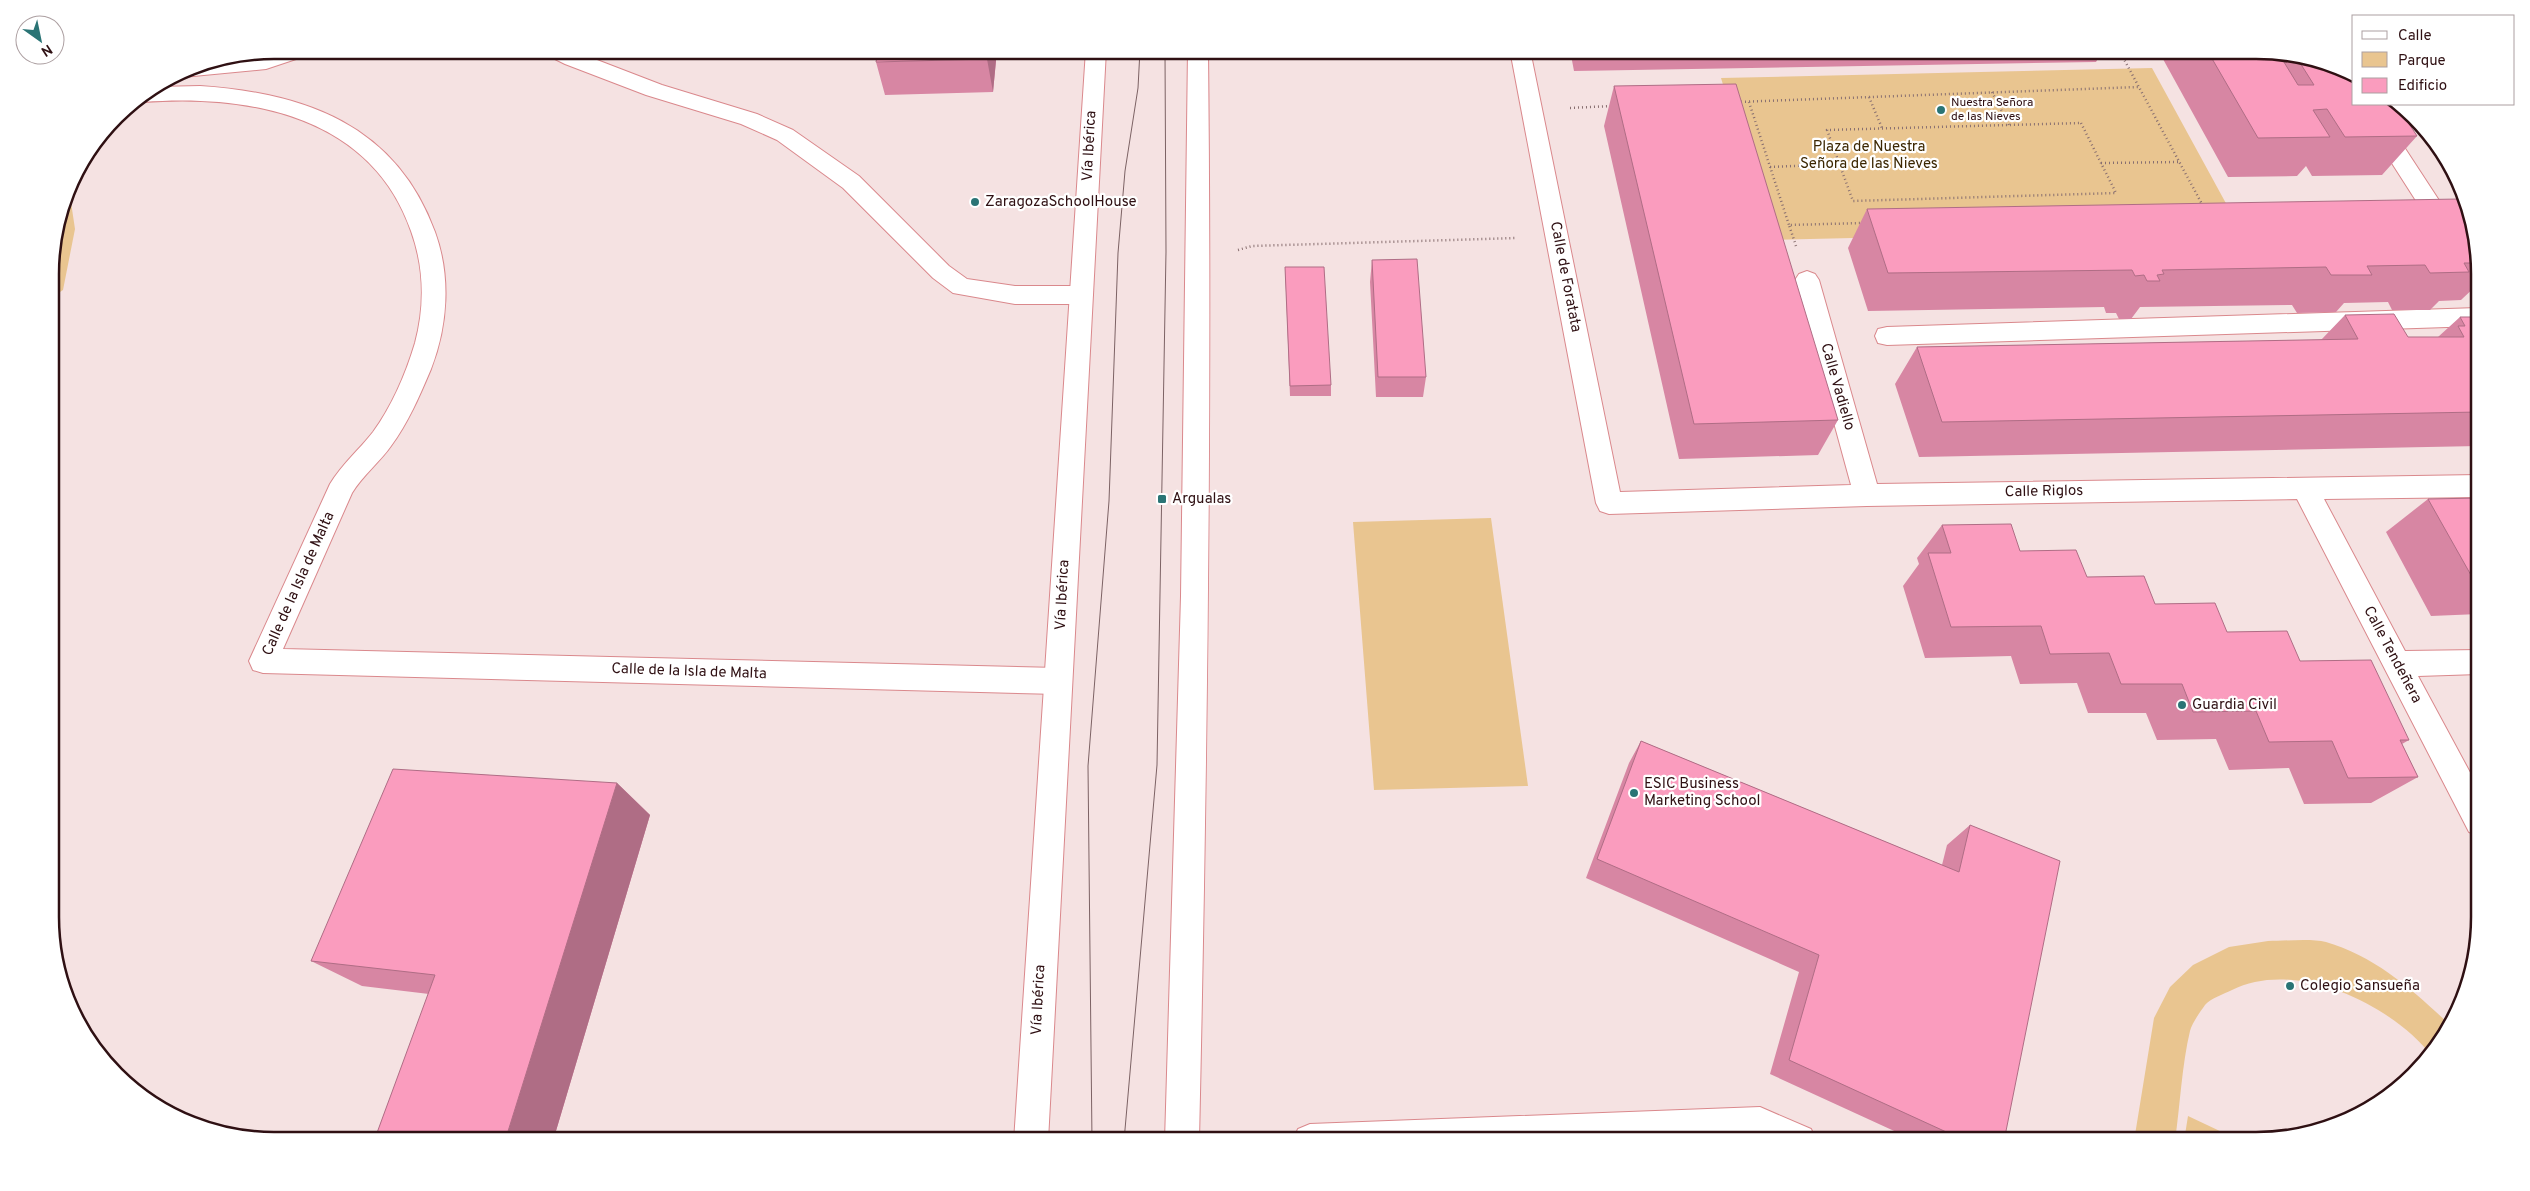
<svg xmlns="http://www.w3.org/2000/svg" width="2530" height="1191" font-family="Overpass,sans-serif">
<style>
.green{fill:#e9c590}
.lines{fill:none;stroke-linecap:round;stroke-linejoin:round}
.minor-casing{stroke:#da888c;stroke-width:2}
.highway-casing{stroke:#da888c;stroke-width:2}
.path{stroke:#886f70;stroke-width:2.5;stroke-dasharray:1 3;stroke-linecap:butt}
.minor{fill:#fff;fill-rule:evenodd}
.highway{fill:#fff;fill-rule:evenodd}
.tram{stroke:#7c6264;stroke-width:1}
.wall{fill:#d786a3}
.shaded-wall{fill:#af6d85}
.building{fill:#fa9cbe;stroke:#af6d85}
.poi-dot{fill:#2a7475;stroke:#fff;stroke-width:2}
.labels{text-anchor:middle;dominant-baseline:central;stroke-width:4.5;stroke-linejoin:round;paint-order:stroke}
.far-poi-label{font-size:12px;fill:#2f1013;stroke:#fff;text-anchor:start}
.street-label{font-size:15px;fill:#2f1013;stroke:#fff}
.park-label{font-size:15px;fill:#3c2702;stroke:#fff}
.poi-label{font-size:15px;fill:#2f1013;stroke:#fff;text-anchor:start}
.rim{fill:none;stroke:#2f1013;stroke-width:2.5}
</style>
<rect width="100%" height="100%" fill="#f5e2e2"/>
<!-- green -->
<path class="green" d="M2152 68 2240 229 1770 240 1721 78Z
M69 189 75 229 63 290 51 298V259Z
M1491 518 1528 786 1374 790 1353 522Z
M2268 941C2284 941 2311 938 2326 942 2375 956 2414 991 2450 1025L2432 1056C2391 1004 2295 958 2232 990 2224 994 2211 998 2205 1005 2200 1012 2192 1023 2190 1031 2182 1064 2180 1106 2175 1141H2134L2154 1018 2170 987 2193 965 2229 947Z
M2188 1116 2241 1141H2184Z"/>
<g class="lines">
<!-- minor casing -->
<g class="minor-casing">
<path id="minor" d="M279 50H311L308 55 266 69 183 77 175 75C206 56 246 61 279 50Z
M544 50H571L662 85 757 114 793 130 859 176 949 266 967 279 1015 286H1081L1089 289 1093 295 1089 301 1081 304H1015L953 293 933 278 843 188 777 140 741 124 646 95 565 64 547 55Z
M1510 50H1530L1620 492 1851 485 1795 280 1799 274 1807 271 1815 274 1819 280 1877 484 2479 475V497L2324 499 2405 651 2479 650V674L2418 676 2480 791V836L2469 832 2297 499 1867 506 1609 514 1600 511 1596 503Z
M200 86C305 93 396 125 435 232 451 276 448 325 431 369 420 395 408 423 391 446 379 463 363 475 352 493L283 649 1058 668 1068 672 1072 681 1068 690 1058 694 263 673 253 670 249 661 330 484C342 464 359 450 373 432 392 406 406 373 415 343 425 306 424 267 411 231 371 116 250 94 143 102L135 100 156 87Z
M2354 104H2376L2478 260V288L2470 285Z
M2478 308V326L1887 345 1878 343 1875 336 1878 329 1887 327Z
M1760 1107 1811 1129 1816 1141H1293L1298 1129 1310 1124Z"/>
</g>
<!-- highway casing -->
<g class="highway-casing">
<path id="highway" d="M1086 50H1106L1048 1141H1014Z
M1188 50H1208C1212 414 1207 777 1199 1141H1165L1181 596Z"/>
</g>
<!-- path -->
<path class="path" d="M2119 50 2203 206
M1992 92 2009 125
M1869 97 1882 128
M1737 102 2138 87
M1749 102 1789 225
M1570 108 1611 106
M2081 123 2116 193 1853 201 1827 130Z
M2101 163 2179 162
M1770 167 1839 164
M1796 246 1789 225 1863 223
M1238 250 1252 246 1517 238"/>
<!-- minor -->
<use href="#minor" class="minor"/>
<!-- highway -->
<use href="#highway" class="highway"/>
<!-- tram -->
<path class="tram" d="M1092 1141 1088 766 1109 501 1118 253 1125 171 1138 88 1140 50
M1124 1141 1157 765 1166 252 1165 50"/>
</g>
<!-- wall -->
<path class="wall" d="M997 50 993 92 885 95 876 62Z
M1570 50H2103L2096 62 1574 71Z
M2158 50H2257L2342 67 2417 136 2382 175 2312 176 2306 166 2297 176 2228 177Z
M1614 86 1838 420 1818 455 1679 459 1604 126Z
M1867 209 2478 245V284L2461 300 2439 301 2430 310H2392L2388 302 2344 303 2336 312 2297 313 2292 305 2140 307 2131 319H2119L2116 313H2106L2104 307 1868 311 1848 248Z
M1372 260 1426 377 1423 397H1376L1370 282Z
M1285 267 1331 385V396H1290Z
M2345 315 2408 337H2438L2460 317H2478L2479 446 1919 457 1895 384 1917 347 2321 340Z
M2479 498V614L2431 616 2386 532 2428 499Z
M1942 525 2020 551 2155 604 2227 632 2300 661 2409 740 2402 744 2418 777 2371 803 2304 804 2289 768 2229 770 2216 739 2157 740 2146 713H2088L2077 683 2020 684 2011 656 1925 658 1903 586 1919 564 1917 558Z
M1641 741 1942 865 1947 845 1970 825 2004 1141H1916L1770 1074 1799 972 1586 878 1629 763Z
M617 783 650 815 553 1141H374L429 994 362 986 311 961Z"/>
<!-- shaded-wall -->
<path class="shaded-wall" d="M988 50H997L993 92 987 59Z
M617 783 650 815 553 1141H505Z"/>
<!-- building -->
<path class="building" d="M878 50H988L987 59 876 62Z
M2207 50H2257L2279 54 2298 85H2314L2297 58 2342 67 2354 74V104H2396L2417 136 2345 137 2327 109 2313 110 2330 137 2258 138Z
M1736 84 1838 420 1694 424 1614 86Z
M2459 199 2471 216 2478 245V263H2464L2469 272 2430 273 2425 265 2367 266 2372 275H2331L2326 267 2162 270 2164 274 2157 275 2160 281H2147L2144 275 2135 276 2132 270 1888 273 1867 209Z
M1417 259 1426 377H1378L1372 260Z
M1285 267H1324L1331 385 1290 386Z
M2394 314 2408 337H2464L2458 326H2465L2460 317H2478L2479 412 1942 422 1917 347 2358 339 2345 315Z
M2479 498V584H2476L2428 499Z
M2011 524 2020 551 2076 550 2087 577 2144 576 2155 604 2215 603 2227 632 2287 631 2300 661 2371 660 2409 740H2400L2418 777 2348 778 2332 741 2269 742 2256 711 2193 712 2182 684H2121L2109 653 2050 654 2041 626 1951 627 1928 553H1951L1942 525Z
M1641 741 1959 872 1970 825 2060 861 2004 1141H1966L1789 1060 1819 955 1597 859Z
M393 769 617 783 505 1141H374L435 975 311 961Z"/>
<!-- markers -->
<g class="poi-dot">
<circle cx="1941" cy="110" r="5"/>
<circle cx="975" cy="202" r="5"/>
<rect x="1157" y="494" width="10" height="10" rx="2.5"/>
<circle cx="2182" cy="705" r="5"/>
<circle cx="1634" cy="793" r="5"/>
<circle cx="2290" cy="986" r="5"/>
</g>
<g class="labels">
<!-- far-poi labels -->
<g class="far-poi-label">
<text x="1951" y="103">Nuestra Señora<tspan x="1951" dy="14">de las Nieves</tspan></text>
</g>
<!-- street labels -->
<g class="street-label">
<text transform="translate(1090 146) rotate(-87)">Vía Ibérica</text>
<text transform="translate(1565 277) rotate(79)">Calle de Foratata</text>
<text transform="translate(1837 387) rotate(74)">Calle Vadiello</text>
<text transform="translate(2044 492) rotate(-1)">Calle Riglos</text>
<text transform="translate(299 584) rotate(-66)">Calle de la Isla de Malta</text>
<text transform="translate(1063 595) rotate(-87)">Vía Ibérica</text>
<text transform="translate(2392 655) rotate(62)">Calle Tendeñera</text>
<text transform="translate(689 672) rotate(2)">Calle de la Isla de Malta</text>
<text transform="translate(1039 1000) rotate(-87)">Vía Ibérica</text>
</g>
<!-- park labels -->
<g class="park-label">
<text x="1869" y="147">Plaza de Nuestra<tspan x="1869" dy="17">Señora de las Nieves</tspan></text>
</g>
<!-- poi labels -->
<g class="poi-label">
<text x="985" y="202">ZaragozaSchoolHouse</text>
<text x="1172" y="499">Argualas</text>
<text x="2192" y="705">Guardia Civil</text>
<text x="1644" y="784">ESIC Business<tspan x="1644" dy="17">Marketing School</tspan></text>
<text x="2300" y="986">Colegio Sansueña</text>
</g>
</g>
<!-- crop -->
<path d="M0 0H2530V1191H0ZM274 59H2256A215 215 0 0 1 2471 274V917A215 215 0 0 1 2256 1132H274A215 215 0 0 1 59 917V274A215 215 0 0 1 274 59Z" fill="#fff" fill-rule="evenodd"/>
<path class="rim" d="M274 59H2256A215 215 0 0 1 2471 274V917A215 215 0 0 1 2256 1132H274A215 215 0 0 1 59 917V274A215 215 0 0 1 274 59Z"/>
<!-- legend -->
<rect x="2352" y="15" width="162" height="90" fill="#ffffff" stroke="#ac9fa1"/>
<rect x="2362" y="31" width="25" height="8" fill="#ffffff" stroke="#ac9fa1"/>
<text x="2398" y="40" font-size="15" fill="#2f1013">Calle</text>
<rect x="2362" y="52" width="25" height="15" fill="#e9c590" stroke="#ac9fa1"/>
<text x="2398" y="65" font-size="15" fill="#2f1013">Parque</text>
<rect x="2362" y="78" width="25" height="15" fill="#fa9cbe" stroke="#ac9fa1"/>
<text x="2398" y="90" font-size="15" fill="#2f1013">Edificio</text>
<!-- north arrow -->
<g transform="translate(40 40) rotate(147)"><circle r="24" fill="#ffffff" stroke="#ac9fa1"/>
<path d="M0-4L9 19L0 12L-9 19Z" fill="#2a7475"/>
<text y="-8" font-size="14" font-weight="bold" text-anchor="middle" fill="#2f1013">N</text>
</g>
</svg>
